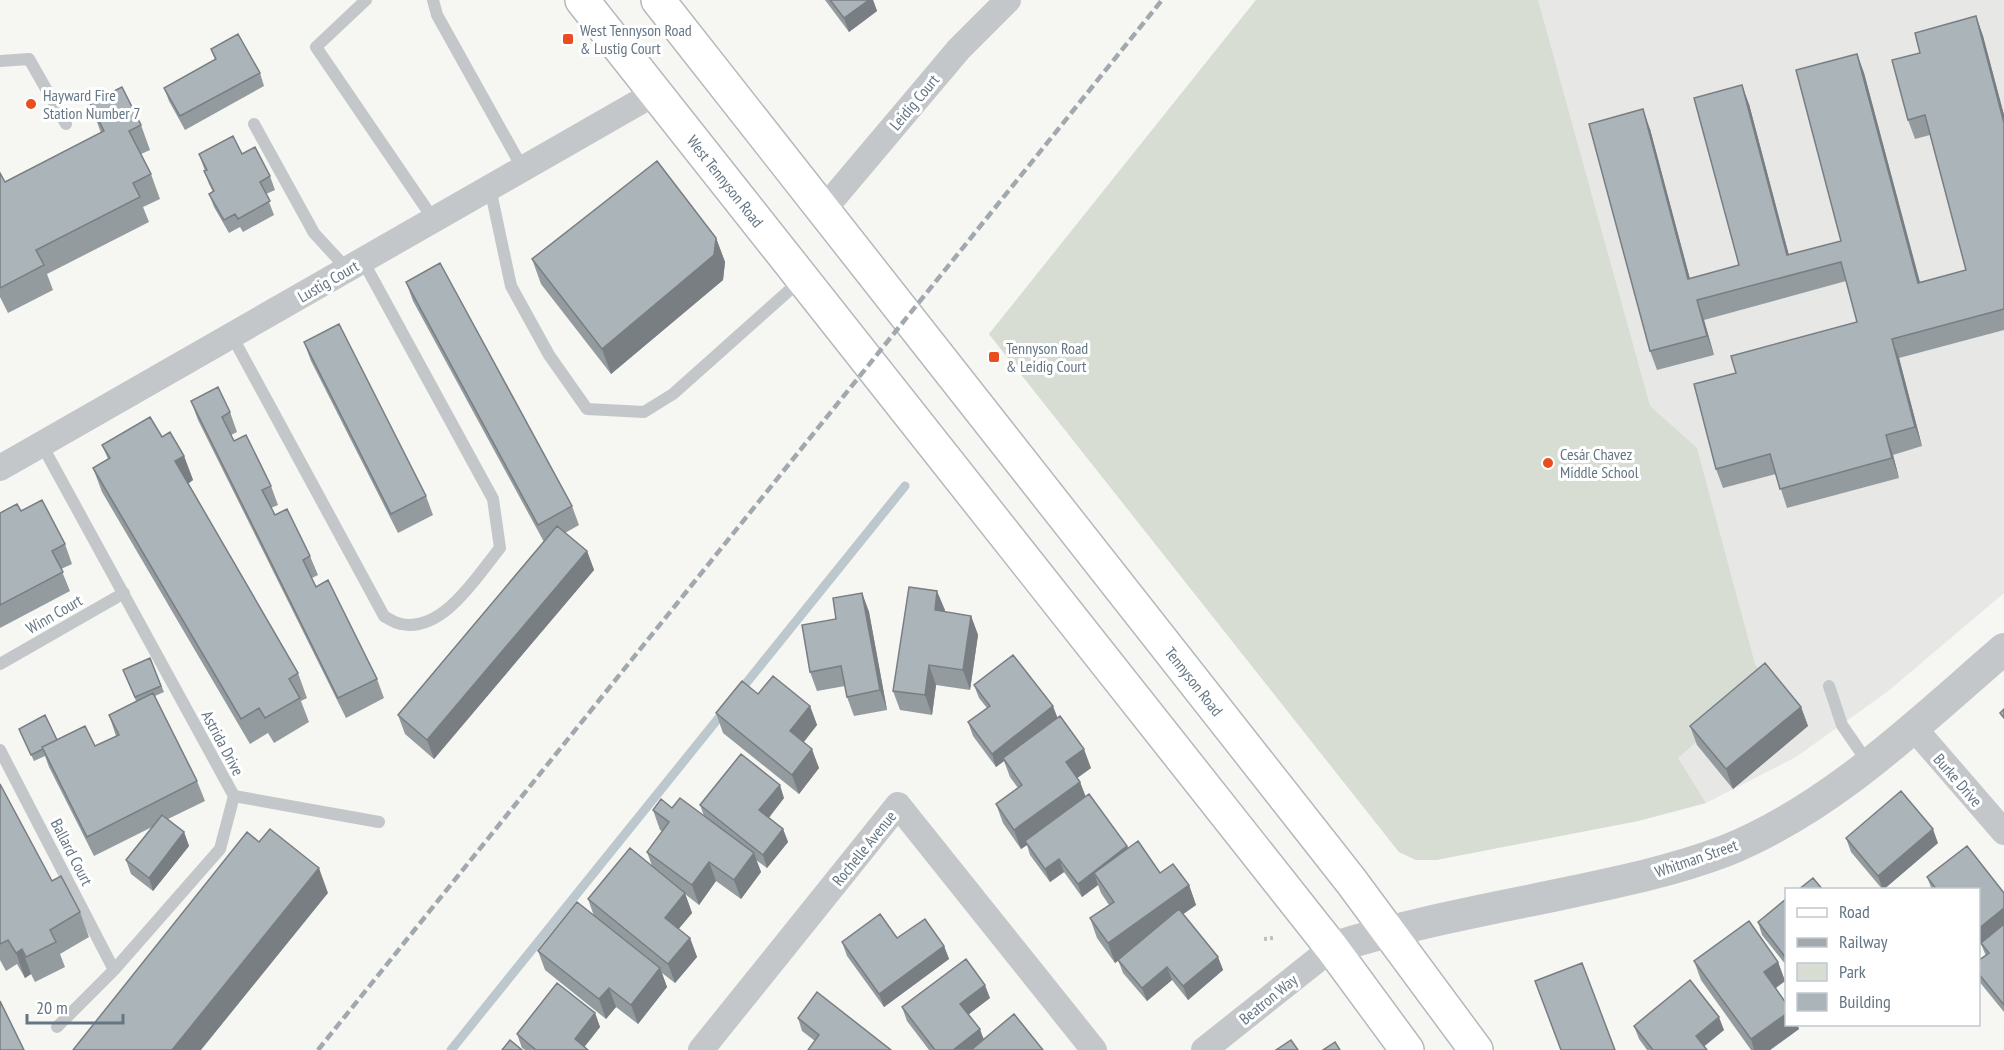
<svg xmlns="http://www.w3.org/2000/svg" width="2004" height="1050" font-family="'PT Sans Narrow',sans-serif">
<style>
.built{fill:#e7e8e6}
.green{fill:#d7ddd3}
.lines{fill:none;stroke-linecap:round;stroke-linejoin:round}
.stream{stroke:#bcc8cd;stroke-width:9}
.secondary-casing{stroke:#b3b9bd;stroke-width:36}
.path{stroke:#bdbfc1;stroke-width:4;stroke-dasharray:3 3;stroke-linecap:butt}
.service{stroke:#c3c7ca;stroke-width:12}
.minor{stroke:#c3c7ca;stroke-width:26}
.tertiary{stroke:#c3c7ca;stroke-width:32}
.secondary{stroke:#fff;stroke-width:33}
.rail{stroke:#a1a8ae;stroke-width:4.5;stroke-dasharray:9 4.5;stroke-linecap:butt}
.wall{fill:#939b9f}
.shaded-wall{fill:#787e82}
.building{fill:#abb4b9;stroke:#787e82;stroke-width:1.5}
.poi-dot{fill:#ea4e1e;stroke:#fff;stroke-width:2}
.labels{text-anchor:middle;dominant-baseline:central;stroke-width:6;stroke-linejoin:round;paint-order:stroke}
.poi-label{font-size:16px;fill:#647684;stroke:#fff;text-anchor:start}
.street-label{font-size:16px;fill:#647684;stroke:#fff}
</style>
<rect width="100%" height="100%" fill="#f6f6f2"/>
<!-- built -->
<path class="built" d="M1256 0H2004V593L1887 692 1796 757 1706 803 1638 821 1436 860H1416L1399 852 989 334Z"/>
<!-- green -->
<path class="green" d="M1256 0H1538L1650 406 1697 448 1755 664 1767 681 1678 758 1706 803 1638 821 1436 860H1416L1399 852 989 334Z"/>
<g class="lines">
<!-- stream -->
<path class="stream" d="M739 692 905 486
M451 1050 725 710"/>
<!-- secondary casing -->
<g class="secondary-casing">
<g id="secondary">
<path id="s1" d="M582 0 1332 948 1407 1050"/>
<path id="s2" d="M658 0 1351 881 1476 1050"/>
</g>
</g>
<!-- path -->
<path class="path" d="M1264 939 1273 938"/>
<!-- service -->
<path class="service" d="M366 0 316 47 434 220
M433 0 437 15 523 169
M0 61 29 59 66 124
M254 124 314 233 348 270
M490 188 511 286 549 355 587 409 644 412 673 394 802 279
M232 336 384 616C389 619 395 623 401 624 443 633 477 576 500 548L493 499 363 261
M42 445 234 796 220 849 114 970 57 1027
M0 664 124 593
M1829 686 1842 725 1868 763
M0 750 114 970
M234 796 379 822"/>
<!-- minor -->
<path class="minor" d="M824 209 959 49 1008 0
M0 468 655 93
M1913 727 2004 832
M701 1050 898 805 1094 1050
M1204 1050 1332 948"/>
<!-- tertiary -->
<path class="tertiary" d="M1332 948C1410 923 1491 909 1571 892 1623 881 1675 870 1725 851 1832 808 1918 723 2004 649"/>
<!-- secondary -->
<use href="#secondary" class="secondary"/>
<!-- rail -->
<path class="rail" d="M318 1050 1162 0"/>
</g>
<!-- wall -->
<path class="wall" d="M825 0H873L877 11 849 32Z
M1976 16 1983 36 2004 115V330L1899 358 1922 446 1893 455 1899 478 1787 508 1776 474 1723 488 1716 469 1736 373 1857 322 1846 281 1704 320 1714 355 1657 370 1650 351V129L1690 279 1739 265 1749 104 1789 255 1841 241 1857 54 1864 73 1920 282 1966 270 1930 135 1915 139 1908 120 1920 53Z
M211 49 260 73 264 86 185 130 169 101 164 88 215 60Z
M90 103 141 125 150 150 141 154 151 174 160 199 143 207 149 222 47 274 53 290 8 313 0 297V173L5 182 101 133Z
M199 154H242L270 176 275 190 266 194 274 215 243 232 240 227 229 233 214 207 209 194 213 192 209 184 204 171H205Z
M716 238 725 262 723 280 611 374 541 284 532 259Z
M406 282 572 506 579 525 565 533 587 551 594 570 434 759 405 734 398 715 544 542 413 301Z
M304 342 426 496 433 515 398 533 311 361Z
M191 401 230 412 237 432 231 435 234 441 271 486 278 505 271 508 275 515 310 556 318 575 312 578 316 587 377 679 384 698 346 718 198 420Z
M162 437 184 456 193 480 188 484 298 673 307 698 301 701 309 722 274 743 268 733 250 744 102 492 93 468 108 459 102 445Z
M21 511 65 544 72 564 61 569 70 591 0 628V513Z
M862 593 869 612 887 710 854 716 847 697 845 686 817 691 810 672 836 619Z
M945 610 944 612 971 616 978 635 970 690 936 685 932 715 900 710 893 691Z
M150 658 164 692 155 696 197 781 205 801 168 819 184 832 189 846 153 891 131 874 126 860 152 827 94 856 49 767 45 756 34 761 19 729 57 740 95 746 116 736 109 715 136 701 123 670Z
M974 685 1057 718 1091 768 1077 778 1080 782 1086 797 1127 846 1128 848 1160 873 1189 885 1196 905 1183 914 1218 957 1223 970 1188 1000 1172 980 1147 1001 1123 973 1118 960 1115 963 1097 938 1090 918 1109 905 1101 893 1098 885 1082 897 1064 872 1050 882 1030 855 1027 845 1021 849 1003 823 996 804 1018 788 1010 777 1004 761 996 767 973 736 968 722 987 708 979 698Z
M758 694 810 706 817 725 804 742 819 768 799 794 723 733 716 713Z
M1801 707 1808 726 1733 789 1697 745 1690 726Z
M0 784 52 881 80 912 89 937 60 954 65 967 35 982 31 974 25 978 17 964 6 971 0 960Z
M784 798 769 818 783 829 788 842 767 868 756 860 761 872 741 899 716 881 699 905 685 894 692 913 678 929 690 938 697 957 675 983 662 973 667 987 638 1024 616 1007 606 1019 545 970 538 951 594 916 588 899 652 866 647 852 662 831 660 830 653 810 672 808 704 816 700 805Z
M1846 838 1938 843 1883 890 1851 852Z
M1927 877 2004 893V1012L1978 980V961L1986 956 1981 944 1978 890H1932Z
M1786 899V965L1762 935 1758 922Z
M897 938 944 946 949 959 884 1007 847 956 842 942Z
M1694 961 1778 962 1785 981 1776 988 1786 1024H1797L1799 1029 1770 1050H1751L1701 980Z
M990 998 969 1014 984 1039 1043 1050H929L907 1021 902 1007Z
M595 1013 600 1027 584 1047 588 1050H525L522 1048 517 1034Z
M798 1018 891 1050 815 1041 802 1031Z
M1634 1026 1724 1030 1704 1046 1707 1050H1647L1639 1039Z"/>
<!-- shaded-wall -->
<path class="shaded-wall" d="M869 0H873L877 11 849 32 844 18Z
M1976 16 1983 36 2004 115V123Z
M1857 54 1864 73 1925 302 1918 283Z
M1742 85 1749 104 1794 275 1787 255Z
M1643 109 1650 129 1695 298 1688 279Z
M716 238 725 262 723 280 611 374 602 349Z
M1697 300 1704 320 1714 355 1707 336Z
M1892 339 1899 358 1922 446 1915 427Z
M1886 435 1893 455 1899 478 1892 458Z
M184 456 193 480 184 486 175 461Z
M587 551 594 570 434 759 427 740Z
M937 591 945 610 942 629 935 610Z
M862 593 869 612 887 710 880 690Z
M971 616 978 635 970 690 963 670Z
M929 665 936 685 932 715 925 695Z
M810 706 817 725 797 750 790 731Z
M1053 706 1058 719 1003 758 1004 761 996 767 992 754Z
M1801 707 1808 726 1733 789 1726 769Z
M812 749 819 768 799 794 792 775Z
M1084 749 1091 768 1073 781 1066 762Z
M1080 782 1087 801 1025 841 1027 845 1021 849 1014 830Z
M780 785 784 798 764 823 759 810Z
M783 829 788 842 767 868 763 855Z
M1933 829 1938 843 1883 890 1878 876Z
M184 832 189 846 153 891 149 878Z
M1127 846 1132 859 1094 873 1098 885 1082 897 1078 884Z
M754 853 761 872 741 899 734 880Z
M1059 859 1064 872 1050 882 1045 869Z
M709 862 716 881 699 905 692 885Z
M319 868 328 893 201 1050H172Z
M1189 885 1196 905 1115 963 1108 943Z
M685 893 692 913 672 937 665 918Z
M2004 908V925L1978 946V929Z
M690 938 697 957 675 983 668 964Z
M944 946 949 959 884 1007 879 994Z
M22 949 31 974 25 978 16 953Z
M1218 957 1223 970 1188 1000 1183 986Z
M1778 962 1785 981 1771 991 1764 972Z
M1167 967 1172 980 1147 1001 1142 988Z
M660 968 667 987 638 1024 631 1005Z
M985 985 990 998 965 1017 960 1004Z
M609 988 616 1007 606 1019 599 999Z
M595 1013 600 1027 582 1050 575 1039Z
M1786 1014V1024H1797L1799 1029 1770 1050H1754L1751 1039Z
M1719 1017 1724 1030 1701 1049 1696 1036Z
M980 1029 985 1043 975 1050H953Z"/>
<!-- building -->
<path class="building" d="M830 0H869L844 18Z
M1976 16 2004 123V309L1892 339 1915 427 1886 435 1892 458 1780 489 1770 454 1716 469 1694 384 1736 373 1731 356 1857 322 1841 262 1697 300 1707 336 1650 351 1589 124 1643 109 1688 279 1739 265 1694 98 1742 85 1787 255 1841 241 1796 70 1857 54 1918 283 1966 270 1925 115 1908 120 1892 60 1920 53 1915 33Z
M238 34 260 73 180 116 164 88 216 59 211 49Z
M122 87 141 125 129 131 151 174 133 183 140 197 36 250 44 265 0 288V173L5 182 104 131 90 103Z
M233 136 242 154 255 147 270 176 260 182 270 201 238 219 235 214 224 220 209 194 214 191 204 171 207 170 199 154Z
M657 161 716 238 714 255 602 349 532 259Z
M440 263 572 506 538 525 406 282Z
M339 324 426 496 391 514 304 342Z
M218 387 230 412 222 417 234 441 246 435 271 486 262 490 275 515 287 509 310 556 303 560 316 587 328 580 377 679 338 698 191 401Z
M150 417 162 437 170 432 184 456 175 461 298 673 289 679 300 698 265 718 259 708 241 719 93 468 110 458 102 445Z
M42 500 65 544 52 551 63 572 0 605V513L17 504 21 511Z
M557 526 587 551 427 740 398 715Z
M909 587 937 591 935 610 971 616 963 670 929 665 925 695 893 691Z
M862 593 880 690 847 697 841 666 810 672 802 625 836 619 833 598Z
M1013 655 1053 706 992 754 968 722 990 706 974 685Z
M150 658 161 686 135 697 123 670Z
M1765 663 1801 707 1726 769 1690 726Z
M773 676 810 706 790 731 812 749 792 775 716 713 742 681 758 694Z
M153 693 197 781 87 837 42 747 85 726 95 746 119 735 109 715Z
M2004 709V718L2000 713Z
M45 715 57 740 42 747 43 749 31 755 19 729Z
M1060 716 1084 749 1066 762 1080 782 1014 830 996 804 1022 785 1003 758Z
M741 754 780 785 759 810 783 829 763 855 700 805Z
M0 784 52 881 61 876 80 912 50 930 56 942 26 957 22 949 16 953 8 940 0 944Z
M1901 791 1933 829 1878 876 1846 838Z
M1089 794 1127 846 1078 884 1059 859 1045 869 1025 841Z
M680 798 754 853 734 880 709 862 692 885 647 852 669 822 653 810 661 799 672 808Z
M162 815 184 832 149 878 126 860Z
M270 829 319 868 172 1050H73L247 832 259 842Z
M1138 841 1160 873 1173 864 1189 885 1108 943 1090 918 1114 902 1094 873Z
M1967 846 2004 893V908L1978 929V890H1937L1927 877Z
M630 848 685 893 665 918 690 938 668 964 588 899Z
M1813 878 1823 890H1798Z
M1786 899V958L1758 922Z
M577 902 660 968 631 1005 609 988 599 999 538 951Z
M1179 909 1218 957 1183 986 1167 967 1142 988 1118 960Z
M880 914 897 938 925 919 944 946 879 994 842 942Z
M1749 921 1778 962 1764 972 1786 1003V1014L1751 1039 1694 961Z
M2004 924V1005L1978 973V961L1989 953 1981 943Z
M966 959 985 985 960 1004 980 1029 953 1050H935L902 1007Z
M1582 963 1615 1050H1561L1535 981Z
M1690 980 1719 1017 1696 1036 1707 1050H1653L1634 1026Z
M557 983 595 1013 575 1039 588 1050H536L517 1034Z
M817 992 891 1050H808L819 1035 798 1018Z
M0 1001 24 1050H0Z
M1014 1014 1043 1050H971Z
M510 1040 522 1050H502Z
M1291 1040 1298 1050H1276Z
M1335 1042 1340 1050H1323Z"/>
<!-- markers -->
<g class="poi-dot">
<rect x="562" y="33" width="12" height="12" rx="3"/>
<circle cx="31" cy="104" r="6"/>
<rect x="988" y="351" width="12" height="12" rx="3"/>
<circle cx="1548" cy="463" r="6"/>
</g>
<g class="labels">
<!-- poi labels -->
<g class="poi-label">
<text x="580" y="30">West Tennyson Road<tspan x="580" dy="18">&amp; Lustig Court</tspan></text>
<text x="43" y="95">Hayward Fire<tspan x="43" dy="18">Station Number 7</tspan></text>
<text x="1006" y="348">Tennyson Road<tspan x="1006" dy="18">&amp; Leidig Court</tspan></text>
<text x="1560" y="454">Cesár Chavez<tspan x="1560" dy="18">Middle School</tspan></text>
</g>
<!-- street labels -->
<g class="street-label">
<text transform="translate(914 102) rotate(-50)">Leidig Court</text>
<text stroke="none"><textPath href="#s1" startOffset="231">West Tennyson Road</textPath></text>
<text transform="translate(328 281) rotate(-30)">Lustig Court</text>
<text transform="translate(54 614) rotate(-30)">Winn Court</text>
<text stroke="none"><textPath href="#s2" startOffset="867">Tennyson Road</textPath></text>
<text transform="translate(223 743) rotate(62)">Astrida Drive</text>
<text transform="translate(1958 780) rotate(49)">Burke Drive</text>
<text transform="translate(864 848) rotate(-51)">Rochelle Avenue</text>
<text transform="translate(72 852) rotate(63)">Ballard Court</text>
<text transform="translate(1696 858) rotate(-19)">Whitman Street</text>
<text transform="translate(1268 999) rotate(-39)">Beatron Way</text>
</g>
</g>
<!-- legend -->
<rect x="1785" y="888" width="195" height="138" fill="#ffffff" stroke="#c1c8ce" stroke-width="1.5"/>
<rect x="1797" y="908" width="30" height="9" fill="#ffffff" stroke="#c1c8ce" stroke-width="1.5"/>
<text x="1839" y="918" font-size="18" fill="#647684">Road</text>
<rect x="1797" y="938" width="30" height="9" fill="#a1a8ae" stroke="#c1c8ce" stroke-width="1.5"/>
<text x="1839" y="948" font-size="18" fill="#647684">Railway</text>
<rect x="1797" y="963" width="30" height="18" fill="#d7ddd3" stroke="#c1c8ce" stroke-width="1.5"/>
<text x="1839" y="978" font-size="18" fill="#647684">Park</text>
<rect x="1797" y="993" width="30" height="18" fill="#abb4b9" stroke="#c1c8ce" stroke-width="1.5"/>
<text x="1839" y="1008" font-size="18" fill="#647684">Building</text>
<!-- scale -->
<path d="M27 1014v9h96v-9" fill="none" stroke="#647684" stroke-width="3"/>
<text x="36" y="1014" font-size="18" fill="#647684" stroke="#ffffff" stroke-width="4.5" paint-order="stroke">20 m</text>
</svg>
